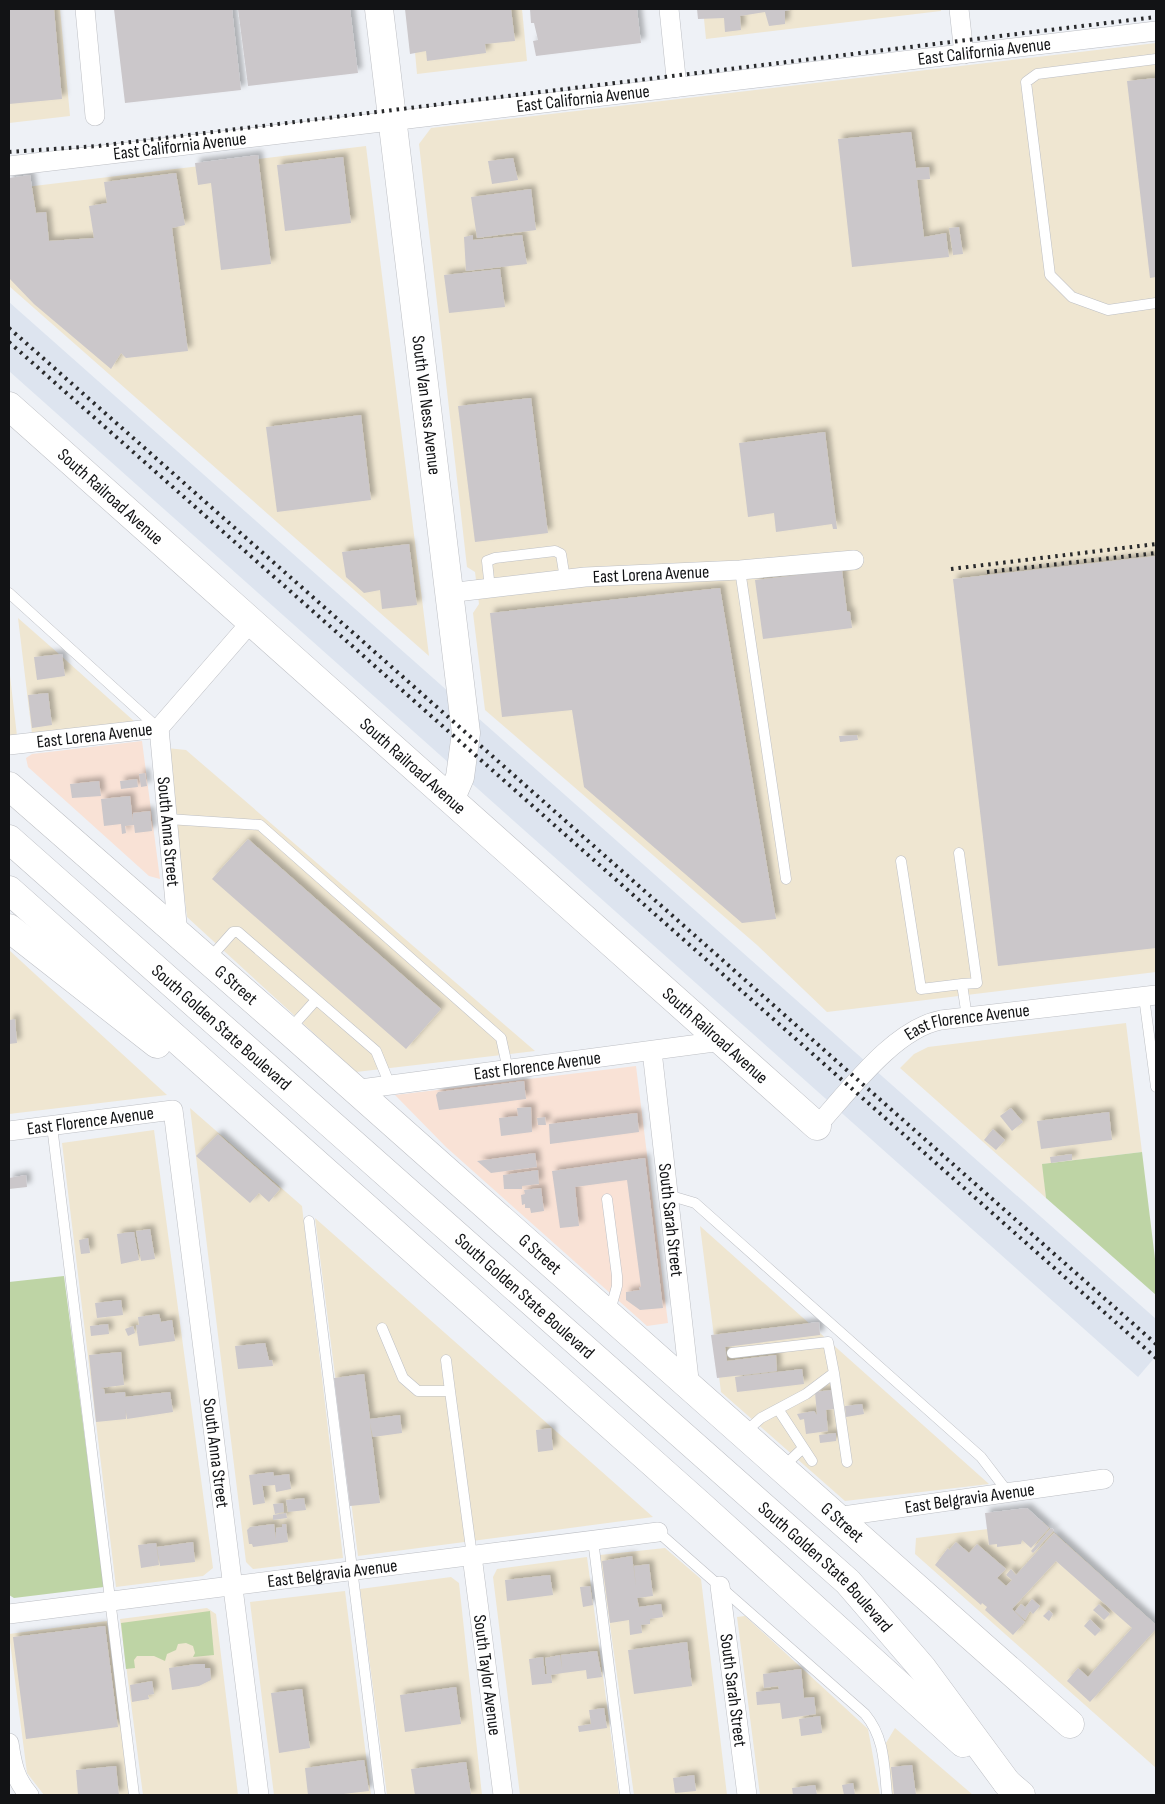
<svg xmlns="http://www.w3.org/2000/svg" width="1165" height="1804" font-family="'Sofia Sans Condensed',sans-serif">
<style>
.commercial{fill:#f9e2d6}
.industrial{fill:#efe6d1}
.built{fill:#dde4ef}
.green{fill:#bed4a5}
.building{fill:#cbc7ca;filter:url(#shadow)}
.lines{fill:none;stroke-linecap:round;stroke-linejoin:round}
.lane-casing{stroke:#bdbfc4;stroke-width:11}
.street-casing{stroke:#bdbfc4;stroke-width:20}
.secondary-casing{stroke:#bdbfc4;stroke-width:29}
.primary-casing{stroke:#bdbfc4;stroke-width:29}
.highway-casing{stroke:#bdbfc4;stroke-width:29}
.lane{stroke:#fff;stroke-width:10}
.street{stroke:#fff;stroke-width:19}
.secondary{stroke:#fff;stroke-width:28}
.primary{stroke:#fff;stroke-width:28}
.highway{stroke:#fff;stroke-width:28}
.rail{stroke:#292a2c;stroke-width:4;stroke-dasharray:2.5 5;stroke-linecap:butt}
.labels{text-anchor:middle;dominant-baseline:central;stroke-width:4;stroke-linejoin:round;paint-order:stroke}
.street-label{font-size:18px;fill:#121315;stroke:#fff}
</style>
<defs>
<filter id="shadow"><feDropShadow dx="4.5" dy="-4.5" stdDeviation="2.5" flood-color="#0004"/></filter>
</defs>
<rect width="100%" height="100%" fill="#eef1f6"/>
<!-- commercial -->
<path class="commercial" d="M142 741 160 879 149 876 28 767 26 758 32 754Z
M636 1066 668 1323 647 1326 446 1147 395 1095Z"/>
<!-- industrial -->
<path class="industrial" d="M9 9H60L70 116 9 123Z
M411 9H522L527 61 417 74Z
M703 9H941V11L706 39Z
M1156 43V972L827 1012 757 945 485 710 473 613 479 604 475 572 467 567 419 144 431 128Z
M366 146 429 656 9 286V189Z
M18 618 59 654 135 722 32 734Z
M9 667 17 736 9 737Z
M167 748 186 750 535 1051 356 1072 187 917Z
M9 950 48 986 167 1095 9 1114Z
M1126 1023 1142 1152 1043 1164 1046 1198 900 1068 914 1054 928 1047Z
M190 1108 302 1206 343 1558 253 1569 246 1562Z
M154 1130 213 1568 203 1576 116 1587 62 1143Z
M315 1218 653 1517 358 1556Z
M700 1226 989 1484 845 1501 721 1392Z
M1043 1522 1156 1625V1768L915 1554 916 1538Z
M665 1548 701 1579 727 1795H634L600 1555Z
M587 1557 619 1795H520L493 1577 497 1569Z
M451 1577 459 1583 482 1795H387L360 1589Z
M345 1591 371 1795H274L250 1602Z
M207 1608 216 1614 238 1795H143L120 1619Z
M745 1616 868 1729 880 1795H760L737 1617Z
M107 1621 130 1795H44L27 1773 9 1634Z
M895 1728 973 1795H892L886 1743Z"/>
<!-- built -->
<path class="built" d="M9 302 1156 1319V1356L1138 1377 9 371Z"/>
<!-- green -->
<path class="green" d="M1142 1152 1156 1267V1295L1046 1198 1042 1164Z
M64 1276 104 1587 14 1598 9 1595V1282Z
M210 1611 214 1655 193 1657 195 1653 193 1646 186 1643 178 1644 176 1650 167 1654 165 1661 154 1656H137L134 1660 135 1668 126 1669 121 1623Z"/>
<!-- building -->
<path class="building" d="M9 9H54L62 99 9 104Z
M114 9H232L241 90 125 103Z
M238 9H350L358 73 248 86Z
M405 9H511L515 41 485 44 486 53 427 61 426 51 410 54Z
M530 9H637L641 43 536 56 533 41 538 40 534 23H531Z
M697 9H790V10L785 11V24L769 26 765 12 740 16 741 30 725 32 724 18 698 19Z
M1156 78V277L1150 278 1127 81Z
M911 132 916 168 929 167 930 179 917 180 924 237 946 233 949 257 852 267 838 139Z
M258 155 271 264 221 270 211 183 198 185 195 163Z
M343 157 351 223 285 231 277 165Z
M513 158 518 180 492 184 488 161Z
M176 173 185 225 172 228 188 351 126 358 121 353 111 369 34 304 9 278V178L30 175 36 213 46 212 49 241 94 238 89 206 107 203 104 182Z
M531 189 536 230 477 238 471 197Z
M959 227 963 254 953 255 949 228Z
M473 235V240L522 235 527 264 466 271 464 237Z
M500 269 505 307 449 313 444 275Z
M531 398 548 533 475 542 458 406Z
M361 415 371 500 277 512 266 427Z
M825 432 837 529H833L832 524 776 532 774 513 748 517 739 443Z
M409 544 417 605 382 609 380 590 364 593 346 577 342 552Z
M1156 556V948L998 966 953 579Z
M842 570 847 611 850 612 852 628 763 639 755 580Z
M720 588 776 919 742 923 584 787 572 710 502 717 490 613Z
M62 654 65 676 37 680 34 657Z
M48 693 52 725 32 728 28 695Z
M857 735 858 740 840 742 839 736Z
M145 773 147 786 141 787 139 774Z
M137 779 138 787 121 789 120 781Z
M99 781 101 796 72 798 70 784Z
M130 796 133 822V813L150 811 152 831 135 833 134 825 125 826 126 833 122 834 121 824 104 826 101 799Z
M248 839 441 1009 406 1049 212 879Z
M15 1019 17 1043 9 1044V1020Z
M524 1081 526 1099 439 1110 436 1095 438 1092Z
M531 1107 532 1132 501 1136 499 1118 518 1116 517 1108Z
M1011 1108 1023 1122 1012 1131 1000 1116Z
M1109 1112 1112 1140 1041 1149 1037 1121Z
M637 1113 639 1132 550 1144 549 1124Z
M545 1117 546 1125H538L537 1118Z
M993 1129 1005 1140 996 1150 984 1140Z
M218 1134 280 1189 269 1202 259 1193 250 1203 196 1156Z
M535 1153 537 1167 491 1173 477 1161Z
M1072 1154V1160L1051 1163 1050 1157Z
M645 1158 663 1308 640 1310 626 1300V1292L640 1290 639 1287H641L627 1180 575 1187 579 1226 560 1228 552 1171Z
M538 1170 539 1184 522 1186V1189H504L503 1175Z
M26 1175 27 1187 9 1189V1178Z
M541 1188 544 1211 531 1213 530 1208H525V1204L522 1205 521 1195 525 1194 524 1190Z
M150 1229 155 1259 141 1261 136 1231Z
M130 1232H134L139 1260 121 1264 117 1234Z
M88 1238 90 1253 81 1254 79 1240Z
M121 1300 123 1315 97 1318 95 1303Z
M159 1314 161 1322 172 1320 175 1341 139 1346 136 1325H139L138 1317Z
M819 1322 820 1335 725 1347 727 1361 776 1355 777 1371 717 1378 711 1335Z
M108 1324 109 1334 91 1336 90 1326Z
M133 1326 135 1333 128 1336 125 1329Z
M265 1343 269 1360H272L273 1366 238 1369 235 1346Z
M121 1352 124 1385 100 1388 104 1389 105 1394 125 1392 126 1419 96 1422 89 1355Z
M802 1369 804 1384 737 1392 735 1377Z
M364 1374 370 1419 400 1415 402 1433 373 1437 370 1423 380 1503 350 1506 334 1378Z
M831 1390 834 1409 826 1410 828 1431 806 1434 804 1419 800 1420 797 1414 814 1411 817 1415 815 1392Z
M170 1392 173 1412 127 1419 124 1397Z
M862 1404 864 1414 846 1417 845 1406Z
M551 1428 553 1450 538 1452 536 1430Z
M836 1433V1441L820 1443 819 1435Z
M273 1472 274 1476 289 1474 291 1489 276 1492 275 1485 263 1486 262 1484 265 1503 253 1505 249 1475Z
M304 1498 306 1510 288 1512 286 1500Z
M283 1503 284 1512 275 1514 273 1504Z
M1027 1508 1049 1528 1031 1548 1022 1540 1021 1544 997 1547V1544L989 1545 985 1513Z
M286 1513 287 1518 273 1520V1515Z
M274 1524 276 1540V1528L282 1527V1524H286L288 1542 253 1547 252 1544H249L247 1530 250 1527Z
M1051 1528 1054 1530 1033 1553 1031 1551Z
M1054 1533 1156 1625V1629L1090 1702 1067 1681 1078 1668 1088 1677 1132 1628 1056 1561 1012 1609 1025 1622 1013 1635 985 1610 987 1607 982 1603 981 1605 935 1565 948 1548 949 1550 956 1542 969 1553 977 1544 1006 1569 997 1578 1006 1586 1012 1580 1006 1575 1011 1569 1016 1575Z
M193 1542 195 1562 160 1566 157 1547Z
M156 1543 159 1565 141 1568 138 1545Z
M632 1556 636 1587 634 1566 649 1564 653 1596 637 1598 639 1607 661 1604 663 1617 650 1619V1624L641 1625 642 1633 630 1635 629 1620 610 1623 602 1561Z
M550 1575 553 1595 507 1601 505 1580Z
M590 1586 593 1605 583 1607 580 1587Z
M1032 1599 1040 1606 1033 1614 1030 1611 1025 1620 1019 1615Z
M1021 1604 1025 1607 1019 1615 1015 1611Z
M1099 1604 1110 1614 1104 1620 1093 1610Z
M1049 1610 1053 1614 1049 1621 1043 1616Z
M1090 1619 1101 1630 1095 1636 1084 1626Z
M105 1626 118 1727 26 1739 13 1637Z
M687 1642 692 1686 634 1694 628 1650Z
M597 1651 602 1677 587 1679 586 1670 563 1673 551 1675 552 1683 532 1685 529 1659 543 1657 545 1674H547L545 1658 560 1655 562 1670 561 1655Z
M196 1664H205V1668H210L211 1680 199 1686 172 1690 169 1668Z
M801 1669 804 1698 814 1697 816 1714 782 1719 780 1703 757 1705 756 1692 779 1689 778 1686 764 1688 763 1674Z
M152 1681 154 1694 148 1695 149 1699 132 1702 130 1685Z
M456 1687 461 1724 405 1732 400 1695Z
M302 1689 310 1748 279 1753 271 1693Z
M604 1708 607 1728 579 1732 578 1726 591 1724 589 1710Z
M820 1716 822 1733 801 1736 799 1719Z
M364 1760 369 1791 335 1795H308L305 1768Z
M466 1762 471 1795H415L411 1769Z
M912 1765 916 1795H894L891 1767Z
M116 1766 119 1795H78L76 1770Z
M694 1775 696 1791 675 1793 673 1778Z
M853 1783 855 1795H844L842 1785Z
M815 1785 817 1795H793L792 1788Z"/>
<g class="lines">
<!-- lane casing -->
<g class="lane-casing">
<path id="lane" d="M1156 59 1037 74 1026 82 1050 275 1072 297 1108 310 1156 303
M740 570 786 879
M490 589 487 561 495 558 555 551 561 554 565 579
M9 593 158 728
M168 819 260 825 501 1038 508 1070
M959 853 977 983 962 984
M901 861 921 989 962 984 967 1017
M209 959 233 932H238L376 1051 390 1085
M1144 997 1156 1087
M289 1030 316 1000
M52 1126 134 1795
M668 1195 695 1203 981 1457 1007 1491
M607 1199 617 1276V1286L610 1311
M309 1221 380 1795
M382 1328 403 1378 418 1391H450L472 1556
M732 1353 828 1342 834 1373 806 1394 761 1418 743 1434
M446 1360 450 1391
M834 1373 847 1462
M778 1409 812 1461
M782 1468 803 1448
M658 1532 865 1714C885 1738 884 1765 887 1795
M593 1540 625 1795"/>
</g>
<!-- street casing -->
<g class="street-casing">
<g id="street">
<path d="M85 9 95 116"/>
<path d="M669 9 677 87"/>
<path d="M959 9 964 54"/>
<path id="s1" d="M9 166 1156 31"/>
<path id="s2" d="M448 593 585 577 740 570 854 560"/>
<path id="s3" d="M159 728 178 935"/>
<path id="s4" d="M9 745 159 728 251 622"/>
<path id="s5" d="M652 1051 690 1388"/>
<path id="s6" d="M353 1090 722 1041"/>
<path id="s7" d="M817 1126C849 1091 894 1029 941 1020L1156 995"/>
<path id="s8" d="M9 1131 173 1110 259 1795"/>
<path id="s9" d="M836 1517 1104 1479"/>
<path id="s10" d="M472 1556 503 1795"/>
<path id="s11" d="M720 1586 747 1795"/>
<path id="s12" d="M9 1614 658 1532"/>
<path d="M9 1743C12 1764 15 1779 29 1795"/>
</g>
</g>
<!-- secondary casing -->
<g class="secondary-casing">
<g id="secondary">
<path id="s13" d="M379 9 466 733 460 777 451 798"/>
<path id="s14" d="M9 406 817 1126"/>
<path id="s15" d="M9 786 289 1031 1070 1724"/>
</g>
</g>
<!-- primary casing -->
<g class="primary-casing">
<path id="primary" d="M1007 1783 1021 1795"/>
</g>
<!-- highway casing -->
<g class="highway-casing">
<g id="highway">
<path id="s16" d="M9 839 848 1582 923 1669 1007 1783"/>
<path d="M9 890 699 1504 963 1743"/>
<path d="M9 928 157 1044"/>
</g>
</g>
<!-- lane -->
<use href="#lane" class="lane"/>
<!-- street -->
<use href="#street" class="street"/>
<!-- secondary -->
<use href="#secondary" class="secondary"/>
<!-- primary -->
<use href="#primary" class="primary"/>
<!-- highway -->
<use href="#highway" class="highway"/>
<!-- rail -->
<path class="rail" d="M9 152 98 146 1156 17
M9 328 1156 1344
M9 342 1156 1358
M951 569 1156 544
M987 572 1156 553"/>
</g>
<g class="labels">
<!-- street labels -->
<g class="street-label">
<text stroke="none"><textPath href="#s1" startOffset="982">East California Avenue</textPath></text>
<text stroke="none"><textPath href="#s1" startOffset="578">East California Avenue</textPath></text>
<text stroke="none"><textPath href="#s1" startOffset="172">East California Avenue</textPath></text>
<text stroke="none"><textPath href="#s13" startOffset="399">South Van Ness Avenue</textPath></text>
<text stroke="none"><textPath href="#s14" startOffset="136">South Railroad Avenue</textPath></text>
<text stroke="none"><textPath href="#s2" startOffset="204">East Lorena Avenue</textPath></text>
<text stroke="none"><textPath href="#s4" startOffset="86">East Lorena Avenue</textPath></text>
<text stroke="none"><textPath href="#s14" startOffset="541">South Railroad Avenue</textPath></text>
<text stroke="none"><textPath href="#s3" startOffset="104">South Anna Street</textPath></text>
<text stroke="none"><textPath href="#s15" startOffset="302">G Street</textPath></text>
<text stroke="none"><textPath href="#s7" startOffset="191">East Florence Avenue</textPath></text>
<text stroke="none"><textPath href="#s16" startOffset="284">South Golden State Boulevard</textPath></text>
<text stroke="none"><textPath href="#s14" startOffset="946">South Railroad Avenue</textPath></text>
<text stroke="none"><textPath href="#s6" startOffset="186">East Florence Avenue</textPath></text>
<text stroke="none"><textPath href="#s8" startOffset="82">East Florence Avenue</textPath></text>
<text stroke="none"><textPath href="#s5" startOffset="170">South Sarah Street</textPath></text>
<text stroke="none"><textPath href="#s15" startOffset="708">G Street</textPath></text>
<text stroke="none"><textPath href="#s16" startOffset="689">South Golden State Boulevard</textPath></text>
<text stroke="none"><textPath href="#s8" startOffset="511">South Anna Street</textPath></text>
<text stroke="none"><textPath href="#s9" startOffset="135">East Belgravia Avenue</textPath></text>
<text stroke="none"><textPath href="#s15" startOffset="1112">G Street</textPath></text>
<text stroke="none"><textPath href="#s16" startOffset="1094">South Golden State Boulevard</textPath></text>
<text stroke="none"><textPath href="#s12" startOffset="326">East Belgravia Avenue</textPath></text>
<text stroke="none"><textPath href="#s10" startOffset="120">South Taylor Avenue</textPath></text>
<text stroke="none"><textPath href="#s11" startOffset="105">South Sarah Street</textPath></text>
</g>
</g>
<!-- border -->
<rect width="1165" height="1804" fill="none" stroke="#121315" stroke-width="20"/>
</svg>
